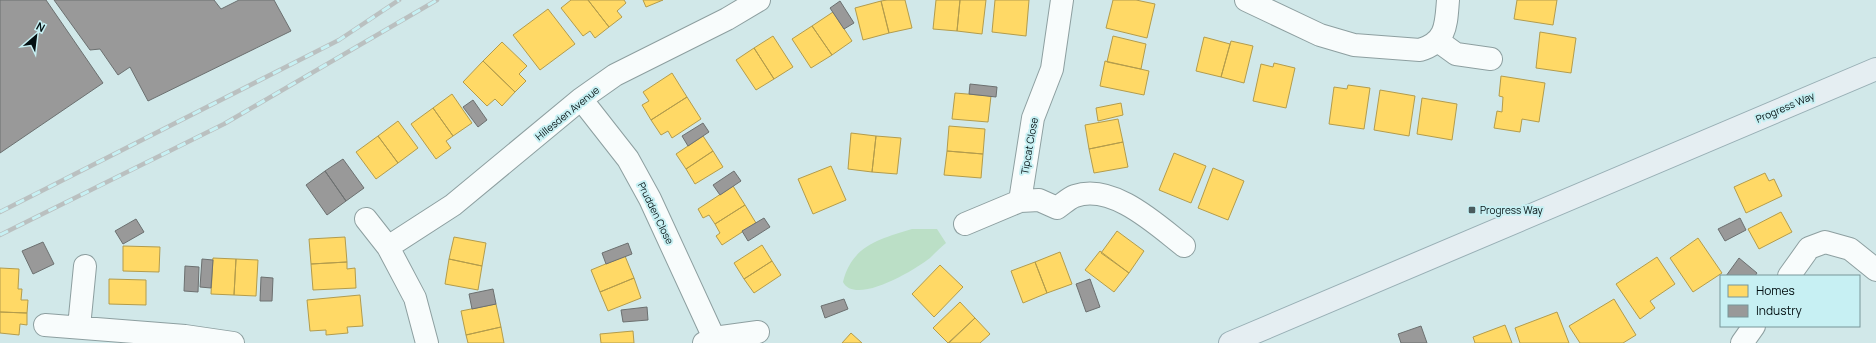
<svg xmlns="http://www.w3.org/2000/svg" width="1876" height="343" font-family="Manrope,sans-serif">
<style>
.green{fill:#bbdfc6}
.homes{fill:#ffd966;stroke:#b39c4c}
.industry{fill:#999;stroke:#6c7070}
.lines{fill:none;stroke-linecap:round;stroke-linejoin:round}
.minor-casing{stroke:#8d9fa0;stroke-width:24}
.major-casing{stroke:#98afb5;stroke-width:24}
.minor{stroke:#f8fcfc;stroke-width:22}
.major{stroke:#e5eef2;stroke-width:22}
.rail-casing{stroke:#bac0c0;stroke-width:4.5}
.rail{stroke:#c7f0f3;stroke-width:3;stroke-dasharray:9;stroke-linecap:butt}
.poi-dot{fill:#4a5b5d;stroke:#c7f0f3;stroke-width:1.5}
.labels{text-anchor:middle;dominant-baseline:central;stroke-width:4;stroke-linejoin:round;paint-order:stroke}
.street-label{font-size:10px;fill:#020f11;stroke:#c7f0f3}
.poi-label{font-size:10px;fill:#020f11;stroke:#c7f0f3;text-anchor:start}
</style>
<rect width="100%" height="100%" fill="#d1e8e9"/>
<!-- green -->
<path class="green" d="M912 229H937L946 243C940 248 935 253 930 258 915 270 855 306 843 282 852 245 880 239 912 229Z"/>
<!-- homes -->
<path class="homes" d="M571 0H588L609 27 595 38 590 31 583 36 561 8Z
M588 0H624L626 3 617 11 622 17 609 27Z
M643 0H663L646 7Z
M887 0H905L912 28 889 33 881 1Z
M936 0H960L957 31 933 29Z
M960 0H986L982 34 957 31Z
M995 0H1029L1026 36 992 32Z
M1113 0H1136L1155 4 1147 38 1106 28Z
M1517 0H1557L1553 25 1514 19Z
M881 1 889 33 863 40 855 8Z
M548 9 575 44 540 70 513 35Z
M833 12 852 41 832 55 812 26Z
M812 26 832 55 811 68 792 39Z
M1540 32 1576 38 1571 73 1536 68Z
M773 36 793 67 774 79 754 48Z
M1113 36 1146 44 1141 69 1107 62Z
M1204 37 1230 44 1221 77 1196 71Z
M1231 41 1253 46 1244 83 1221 77Z
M502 42 527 66 519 74 526 81 515 92 483 61Z
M754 48 774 79 756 90 736 60Z
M483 61 515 92 502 106 495 99 487 106 463 82Z
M1105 61 1149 71 1144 95 1100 86Z
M1274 63 1295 68 1286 108 1253 101 1261 64 1273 67Z
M672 73 687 97 651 120 642 105 649 101 643 92Z
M1501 76 1545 83 1539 122 1522 119 1520 132 1494 128 1497 111 1502 112 1503 97 1499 96Z
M1348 85 1370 88 1364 129 1329 124 1334 87 1347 89Z
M1380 90 1415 96 1409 136 1374 130Z
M955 93 991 96 988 122 952 119Z
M452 94 472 123 453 136 433 108Z
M687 97 701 119 672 138 668 131 661 135 651 120Z
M1422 98 1457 104 1452 140 1417 134Z
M1121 103 1123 115 1098 121 1096 108Z
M433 108 453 136 446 141 451 148 436 159 411 124Z
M1118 119 1123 142 1089 149 1085 125Z
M398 121 418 148 398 163 378 136Z
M949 126 985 129 983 154 947 151Z
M851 133 876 136 872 172 848 169Z
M378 136 398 163 376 179 356 152Z
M703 136 713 151 686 169 676 154Z
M876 136 901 138 897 174 872 172Z
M1123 142 1128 167 1094 173 1089 149Z
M713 151 723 167 695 184 686 169Z
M947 151 983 154 981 178 944 175Z
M1174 153 1206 166 1191 203 1159 190Z
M831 166 846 200 813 214 798 179Z
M1213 168 1244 181 1228 220 1198 208Z
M1765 173 1769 181 1774 179 1782 196 1746 213 1734 187Z
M733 186 745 205 715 224 709 215 703 218 698 209Z
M745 205 756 223 722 245 716 236 720 233 715 224Z
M1781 212 1792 232 1759 249 1748 229Z
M1117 231 1144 251 1129 273 1101 253Z
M345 237 347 262 311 264 309 239Z
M454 237 486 243 482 266 449 259Z
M1698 238 1722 273 1693 292 1670 258Z
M762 245 772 261 744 279 734 263Z
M123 246 160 247 159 272 123 271Z
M1100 251 1129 273 1114 292 1085 270Z
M1060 252 1072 284 1047 293 1035 262Z
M625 256 634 278 600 292 591 270Z
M1657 257 1675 284 1650 301 1655 308 1640 319 1616 284Z
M213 258 236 259 234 295 211 294Z
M236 259 258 260 256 296 234 295Z
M449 259 482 266 478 290 445 284Z
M772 261 781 275 754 293 744 279Z
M347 262V269L355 268 356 288 313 290 311 264Z
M1035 262 1047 293 1023 303 1011 271Z
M940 265 963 287 934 317 912 294Z
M0 268 19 269 18 289H22L21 300H28L27 313 0 312Z
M634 278 641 298 608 311 600 292Z
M109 279 146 280V305L109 304Z
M360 295 363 326 347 327 348 333 326 335V330L310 331 307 300Z
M1614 299 1636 335 1623 343H1580L1569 326Z
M960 302 975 318 948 343 933 328Z
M496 304 501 327 466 335 461 311Z
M0 312 27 313V325L20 324 19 335 0 333Z
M1557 312 1569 343H1520L1515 328Z
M975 318 990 334 980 343H949Z
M1505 325 1512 343H1475L1473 337Z
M501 327 504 343H468L466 335Z
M633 331 634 343H601L600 334Z
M851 333 862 343H842Z"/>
<!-- industry -->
<path class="industry" d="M0 0H46L103 83 0 153Z
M54 0H214L221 9 239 0H274L291 31 148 101 130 67 118 75 100 49 90 50Z
M840 1 854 23 844 29 830 8Z
M970 84 997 87 996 97 969 94Z
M473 100 487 120 478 127 463 107Z
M703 123 709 132 688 146 682 136Z
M343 159 364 188 346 201 325 171Z
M325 171 346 201 327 215 306 185Z
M734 171 741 181 720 195 713 185Z
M764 218 770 227 748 241 742 231Z
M1740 218 1746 230 1725 241 1718 229Z
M136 219 144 232 123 244 115 231Z
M43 242 54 264 33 274 22 251Z
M628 243 632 254 606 264 602 253Z
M1739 258 1757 273 1755 276H1726Z
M202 259 213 260 211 288 200 287Z
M185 266 199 267 198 292 184 291Z
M261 277 273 278 272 301H260Z
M1090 279 1100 307 1086 312 1076 284Z
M493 289 496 304 472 309 469 294Z
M844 299 848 309 825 318 821 306Z
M647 307 648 320 623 322 621 310Z
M1421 326 1427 343H1401L1398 334Z"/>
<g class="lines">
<!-- minor casing -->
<g class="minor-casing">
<path id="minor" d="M1246 0 1320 35 1354 45 1420 50C1447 42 1446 24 1448 0
M1438 41 1456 54 1491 59
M581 99 628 159 650 199 714 338
M1020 201 1033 118 1052 69 1062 0
M366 219 388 247 415 298 427 343
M965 224 1020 201 1039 200 1057 208C1063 204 1069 198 1075 196 1113 183 1157 225 1184 246
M388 247 453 205 581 99 615 75 727 19 759 0
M1789 276 1809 248 1825 242 1850 249 1876 270
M45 325 185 336 233 343
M79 327 85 266
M704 343 714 338 758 332
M1742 343 1754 326"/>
</g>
<!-- major casing -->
<g class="major-casing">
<path id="major" d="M1230 343 1876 69"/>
</g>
<!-- minor -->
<use href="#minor" class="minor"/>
<!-- major -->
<use href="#major" class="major"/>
<!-- rail casing -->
<g class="rail-casing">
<path id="rail" d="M0 212 339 40 399 0
M0 235 224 124 437 0"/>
</g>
<!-- rail -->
<use href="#rail" class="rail"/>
</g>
<!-- markers -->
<rect class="poi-dot" x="1468" y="206" width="8" height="8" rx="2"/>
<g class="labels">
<!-- street labels -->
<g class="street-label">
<text transform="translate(1785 107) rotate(-23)">Progress Way</text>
<text transform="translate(567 113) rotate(-39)">Hillesden Avenue</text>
<text transform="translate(1029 146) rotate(-80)">Tipcat Close</text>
<text transform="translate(656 213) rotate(64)">Prudden Close</text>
</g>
<!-- poi labels -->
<g class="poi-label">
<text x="1480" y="210">Progress Way</text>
</g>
</g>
<!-- legend -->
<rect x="1720" y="275" width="140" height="52" fill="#c7f0f3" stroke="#789699"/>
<rect x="1728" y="285" width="20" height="12" fill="#ffd966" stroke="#789699"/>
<text x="1756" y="295" font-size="12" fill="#020f11">Homes</text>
<rect x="1728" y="305" width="20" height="12" fill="#999999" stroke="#789699"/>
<text x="1756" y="315" font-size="12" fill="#020f11">Industry</text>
<!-- north arrow -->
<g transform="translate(36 36) rotate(28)" stroke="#c7f0f3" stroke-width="3" paint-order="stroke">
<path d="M0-3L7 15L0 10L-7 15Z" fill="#020f11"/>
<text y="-6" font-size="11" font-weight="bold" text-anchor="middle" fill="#020f11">N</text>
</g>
</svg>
